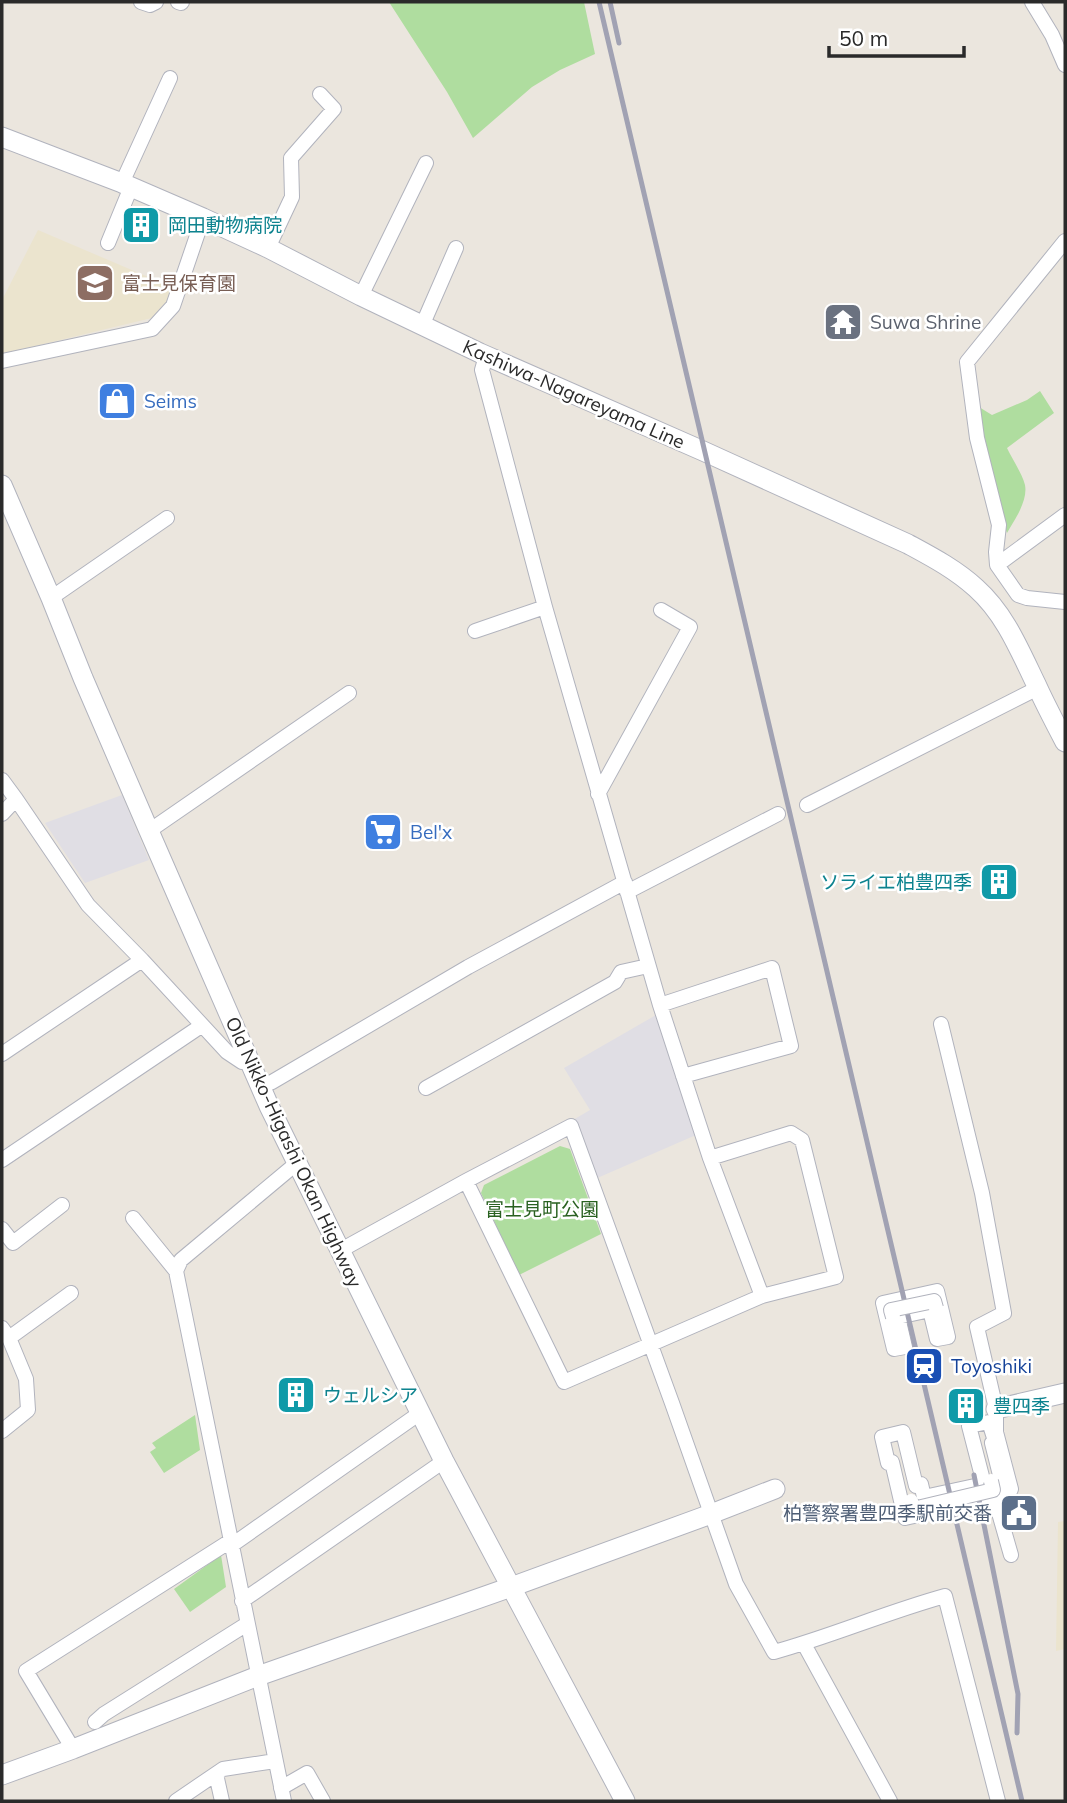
<svg xmlns="http://www.w3.org/2000/svg" width="1067" height="1803" font-family="Mulish,'Noto Sans JP',sans-serif">
<style>
.industrial{fill:#e0dee4}
.education{fill:#ebe4ce}
.green{fill:#afdd9f}
.lines{fill:none;stroke-linecap:round;stroke-linejoin:round}
.street-casing{stroke:#b1b3bd;stroke-width:16}
.secondary-casing{stroke:#b1b3bd;stroke-width:21}
.street{stroke:#fff;stroke-width:14}
.secondary{stroke:#fff;stroke-width:19}
.rail{stroke:#a1a2b3;stroke-width:5}
.street-bridge-casing{stroke:#b1b3bd;stroke-width:16;stroke-linecap:butt}
.street-bridge{stroke:#fff;stroke-width:14}
.labels{text-anchor:middle;dominant-baseline:central;stroke-width:5;stroke-linejoin:round;paint-order:stroke}
.culture-label{font-size:19px;fill:#0d838f;stroke:#fff;text-anchor:start}
.education-label{font-size:19px;fill:#785e54;stroke:#fff;text-anchor:start}
.worship-label{font-size:19px;fill:#5b616d;stroke:#fff;text-anchor:start}
.street-label{font-size:19px;fill:#2a2a2a;stroke:#fff}
.shop-label{font-size:19px;fill:#366cbe;stroke:#fff;text-anchor:start}
.park-label{font-size:19px;fill:#296120;stroke:#fff}
.transit-label{font-size:19px;fill:#164399;stroke:#fff;text-anchor:start}
.service-label{font-size:19px;fill:#4e5e75;stroke:#fff;text-anchor:end}
</style>
<rect width="100%" height="100%" fill="#ebe6de"/>
<!-- industrial -->
<path class="industrial" d="M122 795 149 860 85 883 45 823Z
M656 1015 696 1135 595 1179 573 1120 590 1110 564 1068Z"/>
<!-- education -->
<path class="education" d="M38 230 174 288 169 301 156 317 2 354V300Z
M1065 1521V1649L1056 1651 1058 1522Z"/>
<!-- green -->
<path class="green" d="M389 2H584L595 54 560 70 532 87 473 138 447 92Z
M1040 391 1054 413 1007 448C1012 459 1022 473 1025 485 1028 501 1015 519 1007 533L974 440 979 407 992 415 1027 400Z
M560 1146 570 1149 601 1234 519 1275 481 1193 484 1185Z
M195 1415 200 1450 164 1473 150 1452 156 1448 152 1443Z
M221 1555 226 1587 190 1612 174 1589Z"/>
<g class="lines">
<!-- street casing -->
<g class="street-casing">
<path id="street" d="M141 2 150 5 156 2
M178 2 181 3 182 2
M1032 2 1052 35 1065 65
M122 183 170 78
M1065 241 967 362 977 438 999 525 996 552 997 565 1018 595 1027 598 1065 602
M108 243 131 187
M268 248 292 197 291 158 334 109 320 94
M361 296 426 163
M422 326 456 248
M2 361 152 329 173 306 203 218
M997 565 1065 515
M51 598 167 518
M475 631 545 607
M2 780 16 799 88 905 142 960 227 1052 242 1062 248 1060
M598 794 690 627 661 610
M807 805 1038 688
M2 814 16 799
M149 831 349 693
M627 892 778 814
M660 1005 772 968 791 1046 683 1076
M941 1024 982 1193 1004 1313 977 1327 996 1409V1432L1011 1489 999 1513 1011 1555
M2 1054 142 960
M260 1087 272 1082 468 967 625 882
M426 1088 615 982 621 972 648 966
M710 1158 791 1133 802 1140 836 1277 762 1296
M2 1160 201 1026
M466 1181 564 1382 762 1296 710 1158 660 1005 545 607 482 370 486 356
M133 1218 176 1271
M2 1229 13 1243 62 1205
M341 1250 466 1181 571 1126 672 1403 736 1584 774 1652C832 1636 887 1612 945 1596L998 1801
M937 1291 948 1337 937 1339 930 1310 898 1317 905 1347 894 1349 883 1303Z
M2 1328 9 1338 26 1379 28 1410 2 1431
M9 1338 71 1293
M989 1422 995 1441 992 1443 1005 1495 994 1498 995 1503 983 1505 982 1501 905 1518 892 1462 888 1463 882 1437 903 1432 916 1486 921 1484 924 1497 984 1484 969 1426Z
M232 1545 420 1413
M242 1601 444 1461
M804 1644 890 1801
M95 1722 104 1714 247 1624
M73 1749 26 1671 232 1540
M216 1774 222 1801
M281 1788 307 1773 323 1801
M176 1801 223 1769 275 1761
M284 1801 176 1271 181 1260 297 1163"/>
</g>
<!-- secondary casing -->
<g class="secondary-casing">
<path id="secondary" d="M2 137 122 183 203 218 268 248 361 296 480 353 703 451 908 544C932 557 955 569 976 588 1005 614 1019 649 1036 684 1045 704 1055 723 1065 742
M2 485 51 598 83 678 149 831 269 1106 444 1461 625 1801
M996 1409 1065 1393
M2 1775 73 1749 258 1676 511 1587 711 1514 775 1489"/>
</g>
<!-- street -->
<use href="#street" class="street"/>
<!-- secondary -->
<use href="#secondary" class="secondary"/>
<!-- rail -->
<path class="rail" d="M599 2C738 602 884 1201 1022 1801
M610 2 619 43
M974 1475 1018 1694 1017 1733"/>
<!-- street-bridge casing -->
<g class="street-bridge-casing">
<path id="street-bridge" d="M893 1317 891 1310 934 1301 936 1308
M911 1501 913 1509 993 1490 991 1481"/>
</g>
<!-- street-bridge -->
<use href="#street-bridge" class="street-bridge"/>
</g>
<!-- icons -->
<defs>
<g id="building-square" transform="scale(2.0125)"><rect x="-9" y="-9" width="18" height="18" rx="4" fill="#0f9aa8" stroke="#fff"/><path d="M-4-6H4V6H1V3H-1V6H-4ZM-2.5-4.3h1.7v1.8h-1.7ZM.8-4.3h1.7v1.8H.8ZM-2.5-1h1.7V.8h-1.7ZM.8-1h1.7V.8H.8Z" fill="#fff"/></g>
<g id="school-square" transform="scale(2.0125)"><rect x="-9" y="-9" width="18" height="18" rx="4" fill="#8d6e63" stroke="#fff"/><path d="M0-5L7-2L0 1L-7-2ZM-4 1L0 2.5L4 1V4Q0 6-4 4Z" fill="#fff"/></g>
<g id="temple-square" transform="scale(2.0125)"><rect x="-9" y="-9" width="18" height="18" rx="4" fill="#6b7280" stroke="#fff"/><path d="M0-6L5-2H3V0L6.5 2.5H4V6H1.5V3h-3V6H-4V2.5H-6.5L-3 0V-2H-5Z" fill="#fff"/></g>
<g id="shop-square" transform="scale(2.0125)"><rect x="-9" y="-9" width="18" height="18" rx="4" fill="#3f7fe0" stroke="#fff"/><path d="M-5-2.5h2.3a2.7 3.5 0 0 1 5.4 0H5L5.5 6h-11ZM-1.5-2.5h3a1.5 2.3 0 0 0-3 0Z" fill="#fff"/></g>
<g id="supermarket-square" transform="scale(2.0125)"><rect x="-9" y="-9" width="18" height="18" rx="4" fill="#3f7fe0" stroke="#fff"/><path d="M-6-5.5h2.5l.6 2H6L4.5 2H-2.5L-4.4-4H-6ZM-1.5 3.2a1.3 1.3 0 1 0 .1 0ZM3 3.2a1.3 1.3 0 1 0 .1 0Z" fill="#fff"/></g>
<g id="station-square" transform="scale(2.0125)"><rect x="-9" y="-9" width="18" height="18" rx="4" fill="#1a4fb4" stroke="#fff"/><path d="M-3-6H3Q5-6 5-4V2Q5 4 3 4L4.5 6H3L1.5 4h-3L-3 6H-4.5L-3 4Q-5 4-5 2V-4Q-5-6-3-6ZM-3.5-4v3h7v-3ZM-3.5 1v1.5H-2V1ZM2 1v1.5H3.5V1Z" fill="#fff"/></g>
<g id="civic-square" transform="scale(2.0125)"><rect x="-9" y="-9" width="18" height="18" rx="4" fill="#5c6f8a" stroke="#fff"/><path d="M-.6-6.5H3V-4.5H.6V-3L4-1V1h2V6H-6V1h2V-1L-.6-3ZM-1.2 2.5V6h2.4V2.5Z" fill="#fff"/></g>
</defs>
<g fill-rule="evenodd">
<use href="#building-square" x="141" y="225"/>
<use href="#school-square" x="95" y="283"/>
<use href="#temple-square" x="843" y="322"/>
<use href="#shop-square" x="117" y="401"/>
<use href="#supermarket-square" x="383" y="832"/>
<use href="#building-square" x="999" y="882"/>
<use href="#station-square" x="924" y="1366"/>
<use href="#building-square" x="296" y="1395"/>
<use href="#building-square" x="966" y="1406"/>
<use href="#civic-square" x="1019" y="1513"/>
</g>
<g class="labels">
<!-- culture labels -->
<g class="culture-label">
<text x="168" y="225">岡田動物病院</text>
<text x="972" y="882" text-anchor="end">ソライエ柏豊四季</text>
<text x="323" y="1395">ウェルシア</text>
<text x="993" y="1406">豊四季</text>
</g>
<!-- education labels -->
<g class="education-label">
<text x="122" y="283">富士見保育園</text>
</g>
<!-- worship labels -->
<g class="worship-label">
<text x="870" y="322">Suwa Shrine</text>
</g>
<!-- street labels -->
<g class="street-label">
<text transform="translate(574 394) rotate(24)">Kashiwa-Nagareyama Line</text>
<text transform="translate(294 1152) rotate(65)">Old Nikko-Higashi Okan Highway</text>
</g>
<!-- shop labels -->
<g class="shop-label">
<text x="144" y="401">Seims</text>
<text x="410" y="832">Bel'x</text>
</g>
<!-- park labels -->
<g class="park-label">
<text x="542" y="1209">富士見町公園</text>
</g>
<!-- transit labels -->
<g class="transit-label">
<text x="951" y="1366">Toyoshiki</text>
</g>
<!-- service labels -->
<g class="service-label">
<text x="992" y="1513">柏警察署豊四季駅前交番</text>
</g>
</g>
<!-- border -->
<rect width="1067" height="1803" fill="none" stroke="#2a2a2a" stroke-width="7"/>
<!-- scale -->
<path d="M829 46v10h135v-10" fill="none" stroke="#2a2a2a" stroke-width="3.5"/>
<text x="839" y="46" font-size="21" fill="#2a2a2a" stroke="#ffffff" stroke-width="5" paint-order="stroke">50 m</text>
</svg>
